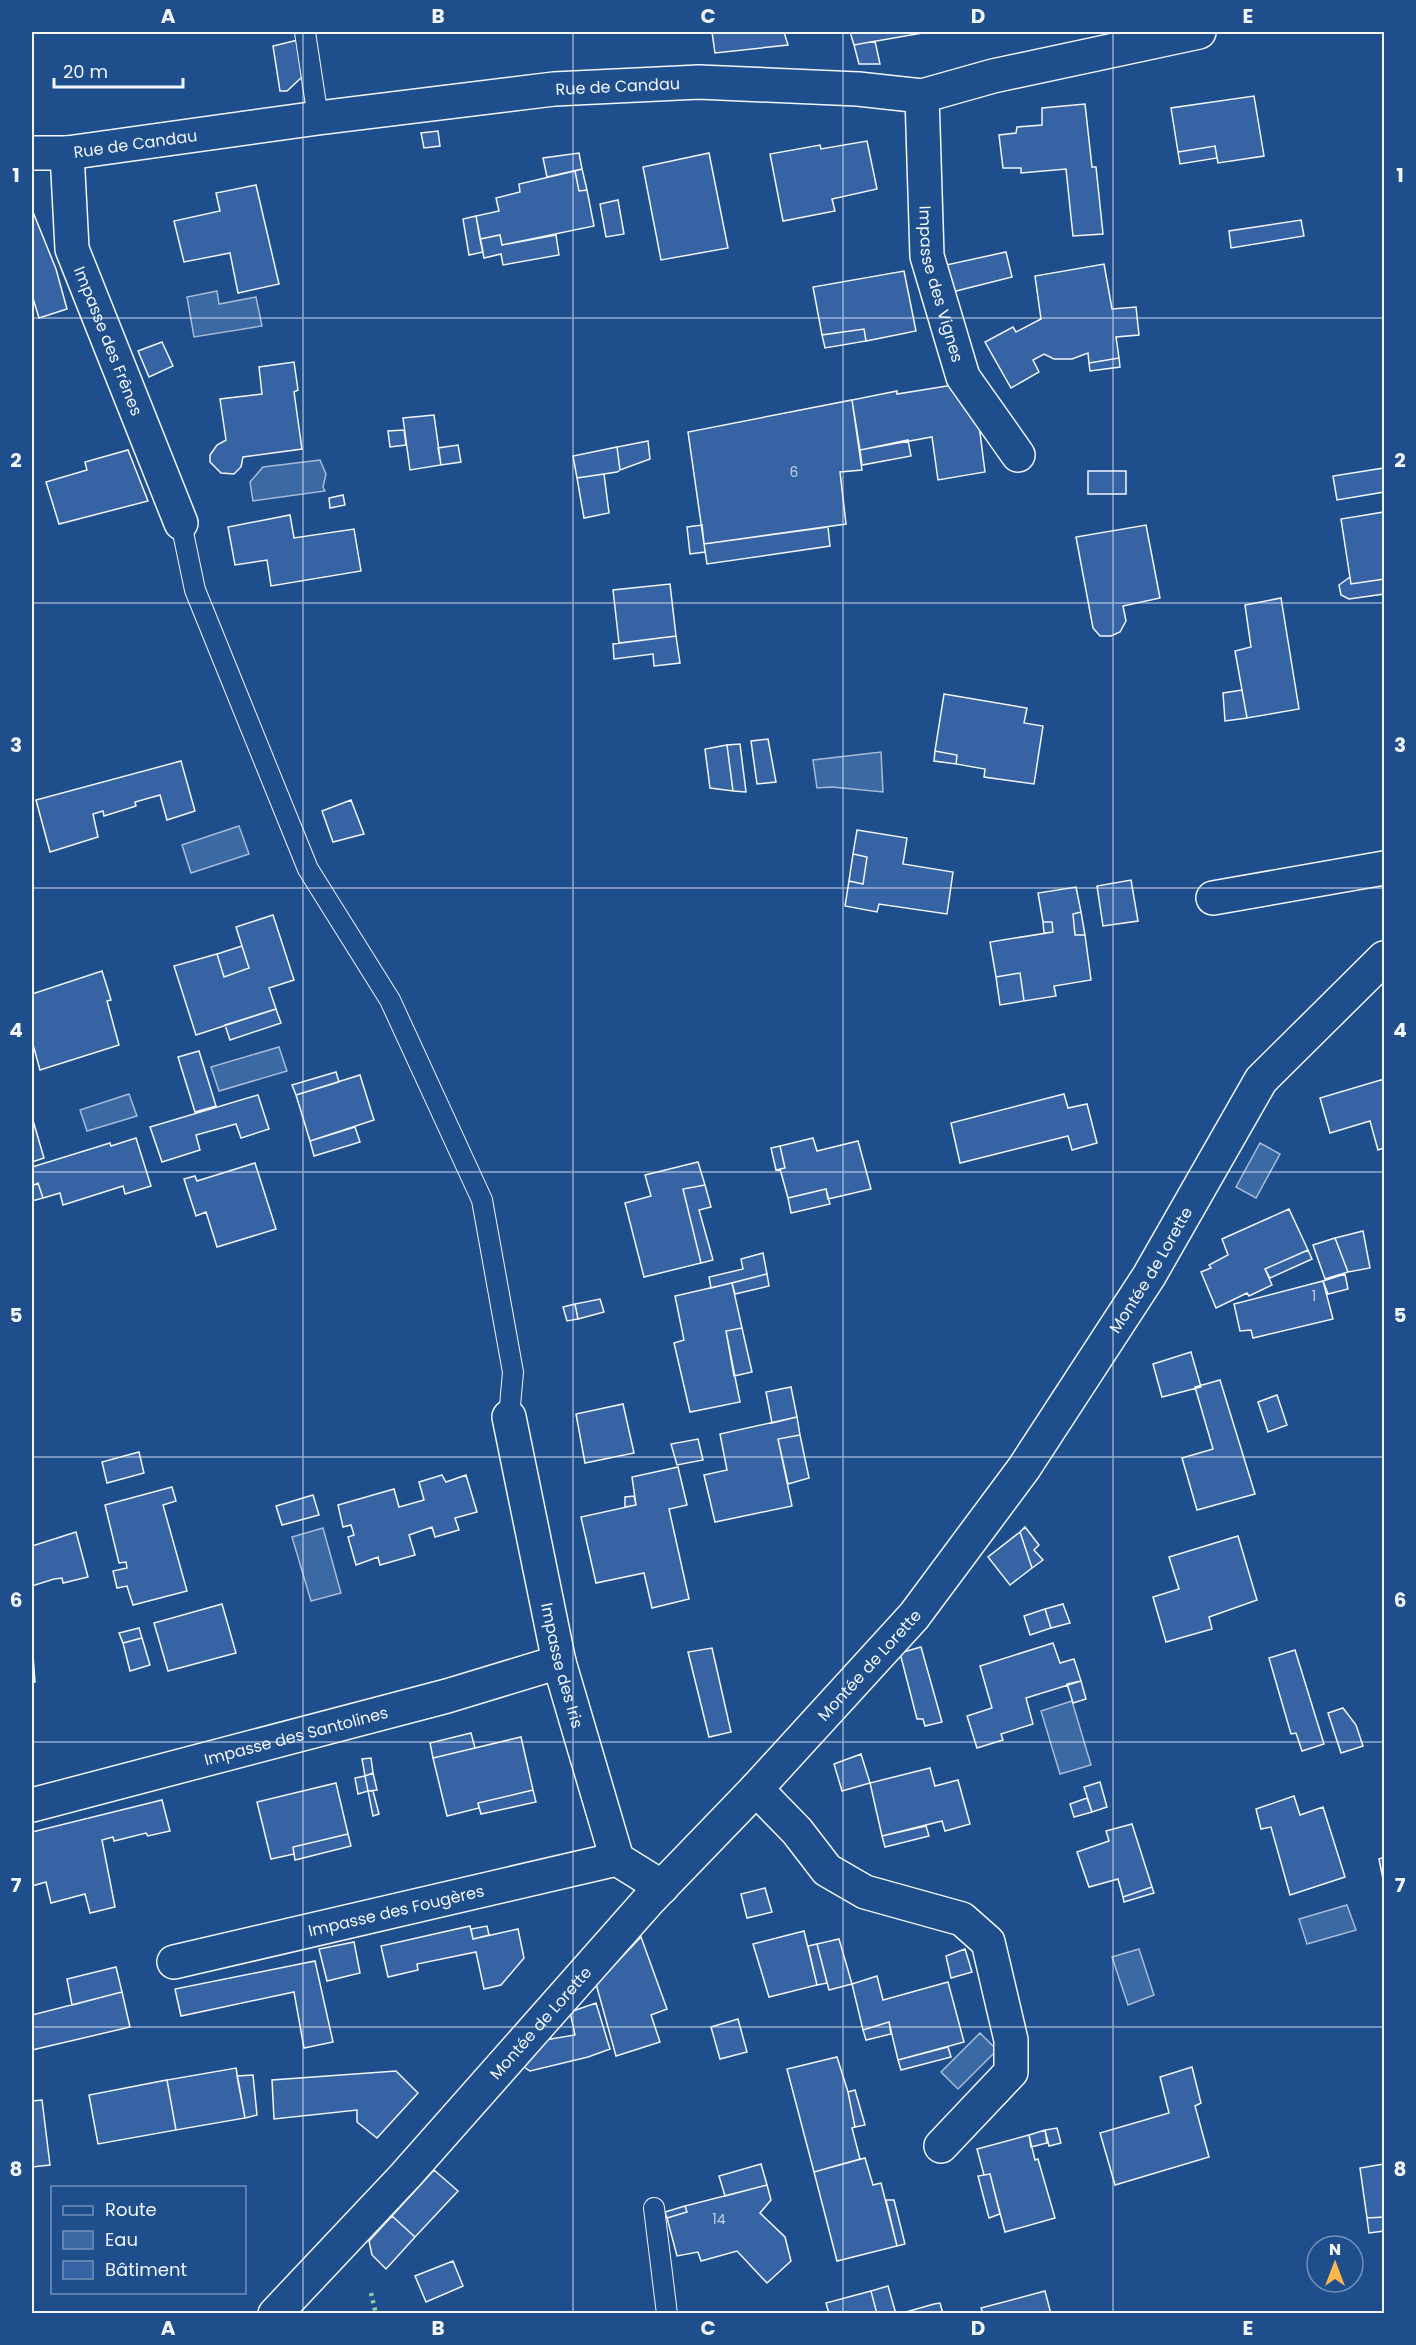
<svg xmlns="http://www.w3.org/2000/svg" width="1416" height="2345" font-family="Poppins,sans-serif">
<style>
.water{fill:#3b69a3;stroke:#a8bbd7;stroke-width:1.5}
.building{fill:#3563a3;stroke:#f2f6ff;stroke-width:1.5}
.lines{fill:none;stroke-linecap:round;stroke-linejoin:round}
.service-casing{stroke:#f2f6ff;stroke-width:22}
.minor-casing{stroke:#f2f6ff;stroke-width:36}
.service{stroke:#1f4e8c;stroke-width:20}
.minor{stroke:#1f4e8c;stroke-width:33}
.hedge{stroke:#97c8a6;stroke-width:4.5;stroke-dasharray:3 4.5;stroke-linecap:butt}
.grid{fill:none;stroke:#f2f6ff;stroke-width:1.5;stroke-opacity:0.55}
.labels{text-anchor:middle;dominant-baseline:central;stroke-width:4.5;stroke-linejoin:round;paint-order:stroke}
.number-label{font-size:14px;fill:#c3d1e8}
.street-label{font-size:16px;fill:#f2f6ff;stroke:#1f4e8c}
.neatline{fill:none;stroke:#f2f6ff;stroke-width:2}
.grid-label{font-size:20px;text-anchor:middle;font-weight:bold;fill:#f2f6ff}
</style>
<rect width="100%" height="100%" fill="#1f4e8c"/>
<!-- water -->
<path class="water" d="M217 291 219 304 256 297 262 326 194 337 187 297Z
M320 460 326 474 323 487 325 491 253 501 250 482 263 467Z
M881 752 883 792 832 787 817 788 813 760Z
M239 826 249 854 191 873 182 845Z
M279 1047 287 1071 219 1091 211 1067Z
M129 1094 137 1116 87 1131 80 1110Z
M1260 1143 1280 1154 1256 1198 1236 1187Z
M323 1528 341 1593 311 1601 292 1537Z
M1072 1701 1091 1765 1060 1774 1041 1711Z
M1347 1905 1356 1930 1307 1944 1299 1919Z
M1139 1949 1154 1995 1128 2005 1112 1957Z
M980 2033 997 2050 958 2089 941 2072Z"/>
<!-- building -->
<path class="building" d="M712 32H784L788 45 715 53Z
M850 32H928L854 45Z
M298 40 303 76 287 91H280L273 46Z
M875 41 880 64H859L854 45Z
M1254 96 1264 156 1218 163 1215 146 1178 152 1171 108Z
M1085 104 1092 167H1096L1103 234 1073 236 1066 169 1021 173V168H1003L999 135 1016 133 1017 127 1042 125V108Z
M438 131 440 146 424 148 421 133Z
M867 141 877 189 832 199 835 211 783 221 770 154 820 145 821 149Z
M1215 146 1217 158 1180 164 1178 152Z
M579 153 582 169 547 177 543 158Z
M709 153 728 248 661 260 643 167Z
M582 169 587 190 579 191 575 171Z
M575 171 579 191 587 190 594 226 502 245 500 235 480 239 476 216 499 211 496 198 520 192 519 184Z
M256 185 279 284 238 293 230 253 184 262 174 221 220 211 216 193Z
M618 200 624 234 606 237 600 204Z
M33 212 56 269 67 309 39 318 32 295V213Z
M476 216 483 252 469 255 463 219Z
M1301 220 1304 236 1231 248 1229 231Z
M500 235 502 245 556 235 559 255 503 265 501 254 484 258 480 239Z
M1006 252 1012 277 952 292 946 265Z
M1104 264 1112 309 1136 307 1139 335 1116 337 1119 358 1089 363 1088 353 1072 359H1054L1044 354 1033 360 1039 372 1011 388 985 342 1013 327 1016 332 1041 319 1035 276Z
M904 271 916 331 866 341 864 329 822 335 813 287Z
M864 329 866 341 825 348 822 335Z
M162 342 173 366 149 377 138 351Z
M1119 358 1120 367 1090 371 1089 363Z
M294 362 298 390 294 392 302 449 243 457 241 467 234 474 221 473 210 462V455L217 445 226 440 220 399 262 394 259 367Z
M959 384 979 425 985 472 938 480 932 437 860 450 852 400 897 391V394Z
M852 400 862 470 840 472 846 524 704 544 688 432Z
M434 415 441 465 410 470 403 418Z
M404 430 406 445 390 447 388 431Z
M908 440 911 456 862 465 860 450Z
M648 441 650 459 620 470 617 447Z
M458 445 461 462 441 465 438 448Z
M617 447 620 470 617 472 577 478 573 456Z
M128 450 148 501 59 524 46 482 87 470 85 462Z
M1384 468V492L1337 500 1333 476Z
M1088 471H1126V494H1088Z
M604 474 609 513 584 518 577 478Z
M343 495 345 505 330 508 329 498Z
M1384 512V579L1351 584 1341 519Z
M290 515 294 538 354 529 361 571 271 586 267 560 235 565 228 527Z
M702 525 705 552 690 554 687 527Z
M1146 525 1160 598 1123 606 1126 621 1120 632 1111 636H1100L1093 628 1076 537Z
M828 527 830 546 707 564 704 544Z
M1350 577 1351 584 1384 579V594L1349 599 1341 595 1339 585Z
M670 584 676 636 619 643 613 590Z
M1281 598 1299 709 1247 718 1235 651 1251 647 1245 605Z
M676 636 680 663 654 666 653 654 614 659 613 644Z
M1242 690 1247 718 1225 721 1223 693Z
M944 694 1027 708 1024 723 1043 726 1034 784 984 777 985 769 956 764 957 755 935 751Z
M768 739 776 782 757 784 751 741Z
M740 744 746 792 733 791 727 745Z
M727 745 733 791 710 788 705 749Z
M935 751 957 755 956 764 934 761Z
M181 761 195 811 167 820 160 795 135 802 136 806 104 816 103 811 93 814 98 837 50 852 36 800Z
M351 800 364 834 333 842 322 811Z
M857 830 907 838 903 864 953 872 947 914 879 904 877 912 845 906 849 881 863 884 867 857 853 854Z
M853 854 867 857 863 884 849 881Z
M1131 880 1138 921 1103 926 1097 886Z
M1076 887 1081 912 1073 914 1075 935H1085L1091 980 1054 986 1056 996 1024 1001 1020 973 996 977 990 942 1053 932 1052 922H1043L1038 893Z
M1081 912 1085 935H1075L1073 914Z
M273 915 294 980 269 988 276 1009 196 1035 174 966 217 954 224 977 249 968 236 927Z
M1043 922H1052L1053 932 1044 933Z
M242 946 249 968 224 977 217 954Z
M102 971 111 1000 107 1001 119 1045 40 1070 32 1041V994Z
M1020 973 1024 1001 1000 1005 996 977Z
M276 1009 281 1023 230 1040 225 1025Z
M199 1051 216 1106 195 1112 178 1057Z
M336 1072 339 1082 296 1095 292 1085Z
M360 1075 374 1120 310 1141 296 1095Z
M1384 1079V1148L1378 1150 1370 1121 1330 1133 1320 1098Z
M1064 1094 1068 1108 1087 1104 1097 1143 1072 1150 1068 1136 960 1163 951 1123Z
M258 1095 269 1129 241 1138 236 1124 196 1135 200 1150 162 1162 150 1127Z
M32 1117 44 1158 32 1162Z
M355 1127 360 1142 314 1156 310 1141Z
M136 1138 151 1186 125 1194 123 1186 63 1205 60 1193 43 1198 38 1183 32 1186V1167L110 1143 111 1146Z
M813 1138 817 1151 858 1141 871 1189 828 1199 826 1189 788 1198 780 1169 785 1168 780 1146Z
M780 1146 785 1168 776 1170 771 1148Z
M698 1162 705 1185 683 1189 701 1263 644 1277 625 1203 651 1196 645 1175Z
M255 1163 276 1229 217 1247 206 1212 196 1216 184 1179 195 1176 197 1181Z
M38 1183 43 1198 32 1201V1186Z
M705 1185 711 1207 699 1210 713 1260 701 1263 683 1189Z
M826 1189 830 1204 791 1213 788 1198Z
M1289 1209 1308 1250 1265 1269 1272 1285 1249 1296 1247 1293 1216 1308 1201 1272 1211 1268 1209 1265 1228 1255 1222 1239Z
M1363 1231 1370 1268 1348 1272 1335 1238Z
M1335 1238 1348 1272 1325 1279 1313 1245Z
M1308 1250 1312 1259 1270 1278 1265 1269Z
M763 1253 767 1274 711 1288 709 1277 743 1269 741 1259Z
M767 1274 769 1286 735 1294 732 1283Z
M1345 1274 1348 1289 1328 1294 1323 1281Z
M1323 1281 1333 1319 1253 1338 1251 1330 1240 1331 1234 1304Z
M732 1283 742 1328 726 1331 740 1402 690 1412 674 1343 684 1340 675 1296Z
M600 1299 604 1312 578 1319 575 1304Z
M575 1304 578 1319 567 1321 563 1307Z
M742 1328 752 1372 734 1376 726 1331Z
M1191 1352 1201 1387 1162 1397 1153 1364Z
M1220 1380 1255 1494 1197 1510 1182 1458 1213 1449 1195 1387Z
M791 1387 797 1417 772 1423 766 1392Z
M1277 1395 1287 1425 1268 1432 1258 1402Z
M623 1404 634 1453 585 1463 576 1414Z
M797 1417 800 1435 778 1439 792 1506 715 1522 704 1475 727 1470 720 1434Z
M800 1435 809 1478 788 1484 778 1439Z
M698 1439 703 1460 677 1465 671 1444Z
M139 1452 144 1473 107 1483 102 1462Z
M678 1467 687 1505 669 1509 689 1599 652 1608 644 1573 596 1583 581 1517 636 1505 632 1477Z
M442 1475 446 1482 466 1475 477 1512 455 1518 459 1530 435 1537 432 1527 409 1535 415 1555 380 1565 378 1557 356 1565 348 1537 354 1535 351 1525 343 1527 338 1505 394 1489 399 1507 424 1500 419 1482Z
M172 1487 176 1501 163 1505 187 1591 133 1605 127 1586 117 1588 113 1571 127 1568 126 1562 119 1563 105 1505Z
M313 1495 319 1515 282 1525 276 1506Z
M634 1496 636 1505 625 1507V1497Z
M1025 1527 1039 1545 1034 1550 1043 1560 1032 1568 1020 1532Z
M76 1532 88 1577 63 1583 62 1578 54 1579 32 1586V1546Z
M1020 1532 1032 1568 1010 1585 988 1557Z
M1238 1536 1257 1600 1209 1617 1212 1629 1166 1642 1153 1597 1179 1589 1169 1557Z
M222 1604 236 1653 168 1671 154 1623Z
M1063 1604 1070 1623 1051 1628 1045 1609Z
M1045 1609 1051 1628 1030 1635 1024 1616Z
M139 1628 142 1638 123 1643 119 1633Z
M142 1638 150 1665 130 1671 123 1643Z
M1053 1643 1060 1663 1074 1659 1081 1681 1026 1698 1033 1724 1001 1734 1003 1740 977 1748 967 1716 992 1708 980 1666Z
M921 1647 942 1722 925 1726 923 1719H917L900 1653Z
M712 1648 731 1732 709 1737 688 1652Z
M1295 1650 1324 1744 1302 1751 1296 1733 1291 1734 1269 1658Z
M32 1655H33L35 1682H32Z
M1081 1681 1086 1699 1073 1703 1067 1684Z
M1343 1708 1356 1725 1363 1746 1341 1753 1328 1713Z
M471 1733 475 1748 433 1758 430 1743Z
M521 1737 533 1790 478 1803 479 1808 447 1816 433 1758Z
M861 1754 870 1783 842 1791 834 1764Z
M371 1758 373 1773 365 1776 362 1759Z
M930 1768 935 1786 958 1780 970 1824 945 1831 942 1821 882 1836 870 1783Z
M373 1773 377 1790 368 1791 365 1776Z
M365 1776 368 1791 358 1794 355 1778Z
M1100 1782 1107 1807 1092 1812 1084 1787Z
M336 1783 348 1834 293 1847 294 1854 271 1859 257 1802Z
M533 1790 536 1802 481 1814 478 1803Z
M368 1791H373L379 1814 373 1816Z
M1294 1796 1300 1815 1323 1807 1345 1877 1290 1895 1271 1827 1261 1829 1256 1809Z
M1087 1798 1092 1812 1074 1817 1070 1804Z
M162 1800 170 1831 148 1836 146 1833 114 1841 113 1837 102 1840 115 1907 90 1913 85 1894 51 1903 46 1882 32 1886V1832Z
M1132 1824 1152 1887 1123 1897 1118 1879 1089 1887 1077 1852 1109 1841 1106 1831Z
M926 1826 929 1836 885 1847 882 1836Z
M348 1834 351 1846 295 1860 293 1847Z
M1384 1857V1884L1379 1859Z
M1152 1887 1154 1893 1124 1902 1123 1897Z
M765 1888 772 1912 747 1918 741 1894Z
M470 1926 473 1939 518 1929 524 1958 501 1985 484 1989 476 1952 417 1964 418 1970 388 1977 381 1946Z
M487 1926 489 1935 473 1939 471 1929Z
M804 1931 817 1985 769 1997 753 1944Z
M641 1937 667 2009 651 2015 660 2042 616 2056 596 1984Z
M839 1939 852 1984 829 1990 817 1944Z
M354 1942 360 1973 327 1981 319 1949Z
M817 1944 827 1983 817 1985 808 1946Z
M965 1949 972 1972 951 1978 946 1956Z
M315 1961 333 2042 304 2048 294 1992 181 2016 175 1989Z
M116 1967 122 1992 72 2005 67 1979Z
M877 1976 883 2000 948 1982 964 2042 898 2060 889 2022 863 2030 852 1984Z
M122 1992 130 2027 32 2050V2015Z
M596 2003 610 2049 588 2057 530 2071 521 2065 545 2040 575 2035 570 2012Z
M738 2019 747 2052 720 2059 711 2027Z
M889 2022 891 2034 866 2040 863 2030Z
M948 2047 951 2057 901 2070 898 2060Z
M837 2057 848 2092 855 2127 852 2128 860 2159 814 2172 787 2069Z
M1192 2067 1201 2103 1195 2106 1209 2157 1115 2185 1100 2133 1169 2113 1160 2077Z
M236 2068 245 2118 176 2130 167 2080Z
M396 2071 418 2093 377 2138 357 2122V2110L274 2119 272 2080Z
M253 2075 257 2115 245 2118 237 2076Z
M167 2080 176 2130 98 2144 89 2095Z
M855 2090 865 2125 855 2127 848 2092Z
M42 2100 50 2165 32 2167V2101Z
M1057 2128 1061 2143 1049 2146 1045 2130Z
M1045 2130 1047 2143 1031 2147 1029 2135Z
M1029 2135 1035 2160 1038 2159 1055 2218 1005 2232 990 2174 984 2175 977 2149Z
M865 2158 873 2185 881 2183 897 2246 837 2261 814 2172Z
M761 2164 767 2185 725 2196 719 2176Z
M1384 2164V2217L1367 2218 1360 2168Z
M434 2170 458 2191 415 2237 392 2216Z
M990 2174 1000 2214 989 2218 978 2176Z
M767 2185 771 2200 760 2213 785 2237 791 2261 767 2283 737 2251 701 2261 698 2252 677 2256 667 2218 687 2212 685 2206Z
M886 2200H894L905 2244 897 2246Z
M685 2206 687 2212 667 2218 665 2212Z
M392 2216 415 2237 386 2269 372 2255 369 2241Z
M1384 2217V2231L1369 2233 1367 2218Z
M453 2261 463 2286 426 2302 415 2276Z
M888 2286 896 2314H877L871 2291Z
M871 2291 877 2314H829L826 2303Z
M1045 2291 1051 2314H983L981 2308Z
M940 2303 943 2314H899L934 2304Z"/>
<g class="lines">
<!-- service casing -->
<g class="service-casing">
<path id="service" d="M305 32 318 118
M181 523 195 590 308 869 390 1000 482 1200 513 1372 509 1417
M654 2208 667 2314"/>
</g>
<!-- minor casing -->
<g class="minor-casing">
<g id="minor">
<path id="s1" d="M922 96 927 256 963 377 1018 455"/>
<path id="s2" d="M32 153H67L318 118 554 89 699 82 858 89 922 96 993 76 1199 32"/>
<path id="s3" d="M67 153 72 249 181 523"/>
<path d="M1213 898 1384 868"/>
<path id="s4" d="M509 1417 559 1662 617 1859 662 1887"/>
<path d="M756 1789 797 1831 827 1870 865 1892 962 1919 988 1942 1011 2040V2072L941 2146"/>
<path id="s5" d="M32 1805 447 1696 559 1662"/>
<path id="s6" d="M174 1962 617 1859"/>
<path id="s7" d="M275 2314 405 2176 649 1900 756 1789 914 1616 1024 1468 1149 1276 1261 1080 1384 958"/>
</g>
</g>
<!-- service -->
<use href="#service" class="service"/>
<!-- minor -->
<use href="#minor" class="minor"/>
<!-- hedge -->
<path class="hedge" d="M371 2293 376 2314"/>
</g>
<!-- grid -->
<path class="grid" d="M303 32V2314M573 32V2314M843 32V2314M1113 32V2314M32 318H1384M32 603H1384M32 888H1384M32 1172H1384M32 1457H1384M32 1742H1384M32 2027H1384"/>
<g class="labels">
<!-- number labels -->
<g class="number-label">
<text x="794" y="472">6</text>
<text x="1314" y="1296">1</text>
<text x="719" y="2219">14</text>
</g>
<!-- street labels -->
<g class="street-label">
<text stroke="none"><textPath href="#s2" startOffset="590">Rue de Candau</textPath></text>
<text stroke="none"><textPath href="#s2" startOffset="104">Rue de Candau</textPath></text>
<text stroke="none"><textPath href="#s1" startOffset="190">Impasse des Vignes</textPath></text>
<text stroke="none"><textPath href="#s3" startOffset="195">Impasse des Frênes</textPath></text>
<text stroke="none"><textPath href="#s7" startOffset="1366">Montée de Lorette</textPath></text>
<text stroke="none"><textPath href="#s4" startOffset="254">Impasse des Iris</textPath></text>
<text stroke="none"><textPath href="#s7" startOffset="880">Montée de Lorette</textPath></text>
<text stroke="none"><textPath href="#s5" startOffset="273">Impasse des Santolines</textPath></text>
<text stroke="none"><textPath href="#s6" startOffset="228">Impasse des Fougères</textPath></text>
<text stroke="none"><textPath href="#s7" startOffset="394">Montée de Lorette</textPath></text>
</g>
</g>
<!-- border -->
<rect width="1416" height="2345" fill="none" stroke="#1f4e8c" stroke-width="66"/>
<!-- legend -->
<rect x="51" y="2186" width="195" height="108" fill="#1f4e8c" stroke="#7391ba" stroke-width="1.5"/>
<rect x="63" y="2206" width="30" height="9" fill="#1f4e8c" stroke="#7391ba" stroke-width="1.5"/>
<text x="105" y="2216" font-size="18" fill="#f2f6ff">Route</text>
<rect x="63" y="2231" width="30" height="18" fill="#3b69a3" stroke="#7391ba" stroke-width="1.5"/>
<text x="105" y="2246" font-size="18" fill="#f2f6ff">Eau</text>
<rect x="63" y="2261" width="30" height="18" fill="#3563a3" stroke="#7391ba" stroke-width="1.5"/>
<text x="105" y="2276" font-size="18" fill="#f2f6ff">Bâtiment</text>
<!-- north arrow -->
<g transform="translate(1335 2264)"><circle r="28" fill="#1f4e8c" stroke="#7391ba" stroke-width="1.5"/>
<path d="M0-4.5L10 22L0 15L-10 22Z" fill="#ffb74d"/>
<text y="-9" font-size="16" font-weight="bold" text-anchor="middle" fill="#f2f6ff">N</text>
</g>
<!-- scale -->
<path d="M54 78v9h129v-9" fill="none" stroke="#f2f6ff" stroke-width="3"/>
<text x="63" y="78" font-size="18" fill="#f2f6ff" stroke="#1f4e8c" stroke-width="4.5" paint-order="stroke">20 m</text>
<rect x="33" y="33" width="1350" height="2279" class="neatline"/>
<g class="grid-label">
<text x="168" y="23">A</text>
<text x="438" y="23">B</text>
<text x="708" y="23">C</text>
<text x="978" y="23">D</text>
<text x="1248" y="23">E</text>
<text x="16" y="182">1</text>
<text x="1400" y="182">1</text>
<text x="16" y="467">2</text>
<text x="1400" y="467">2</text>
<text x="16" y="752">3</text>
<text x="1400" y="752">3</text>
<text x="16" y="1037">4</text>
<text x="1400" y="1037">4</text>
<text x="16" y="1322">5</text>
<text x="1400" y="1322">5</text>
<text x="16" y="1607">6</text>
<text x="1400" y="1607">6</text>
<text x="16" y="1892">7</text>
<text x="1400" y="1892">7</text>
<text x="16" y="2176">8</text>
<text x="1400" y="2176">8</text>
<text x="168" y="2335">A</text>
<text x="438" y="2335">B</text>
<text x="708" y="2335">C</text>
<text x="978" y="2335">D</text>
<text x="1248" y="2335">E</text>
</g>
</svg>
